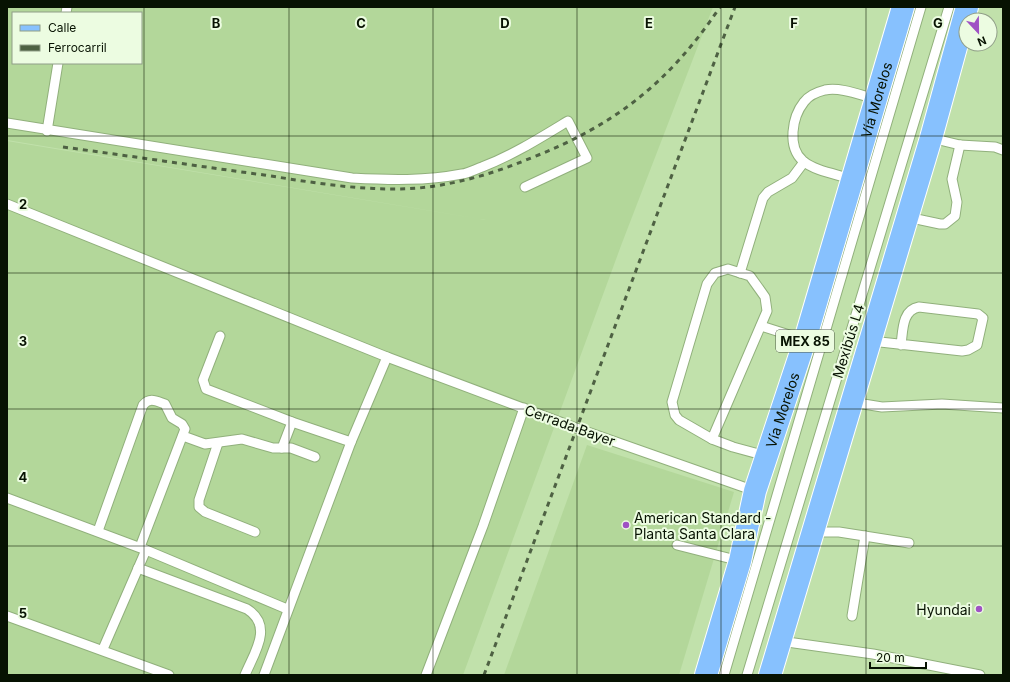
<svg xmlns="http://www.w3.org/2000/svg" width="1010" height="682" viewBox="0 0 1010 682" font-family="Inter,sans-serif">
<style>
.built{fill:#b3d79a;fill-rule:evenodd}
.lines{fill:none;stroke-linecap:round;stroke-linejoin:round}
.lane-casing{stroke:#91b07c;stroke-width:11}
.primary-casing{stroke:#fff;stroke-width:24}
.lane{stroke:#fff;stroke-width:9}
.primary{stroke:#87c1fe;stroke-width:22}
.rail{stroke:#4e6143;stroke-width:3;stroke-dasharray:5 5;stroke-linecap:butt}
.grid{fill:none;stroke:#071202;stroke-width:1;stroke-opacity:0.55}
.poi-dot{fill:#9f52c4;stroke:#ecfce1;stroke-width:1.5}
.labels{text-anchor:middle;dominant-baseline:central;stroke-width:4;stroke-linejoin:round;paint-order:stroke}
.shield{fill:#ecfce1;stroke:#4c5845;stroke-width:1}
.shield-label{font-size:13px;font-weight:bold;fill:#071202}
.street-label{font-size:14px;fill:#071202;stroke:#ecfce1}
.poi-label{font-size:14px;fill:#071202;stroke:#ecfce1;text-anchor:start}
.grid-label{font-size:13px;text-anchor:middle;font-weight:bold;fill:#071202;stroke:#ecfce1;stroke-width:4;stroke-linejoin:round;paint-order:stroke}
</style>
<rect width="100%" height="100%" fill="#c1e1ab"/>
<g class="built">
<path d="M7,7H713L622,243L463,675H7V141L486,220L7,140ZM13,13H141V63H13Z"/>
<polygon points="587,445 734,492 679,675 504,675"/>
</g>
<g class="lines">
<defs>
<g id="lane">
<polyline points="66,13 67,7"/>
<path d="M7,123L352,178C389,180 426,181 462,174C469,173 476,169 482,167C513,155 540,138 568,121L587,158L525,187"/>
<polyline points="47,131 58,63"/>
<polyline points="931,138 960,145 995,147 1003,150"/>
<path d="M851,179C836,174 815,171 803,161C787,147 792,117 804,102C809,95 817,92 825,90C841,87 860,95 876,99"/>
<polyline points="7,204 387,357 576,428 755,491"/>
<polyline points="907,217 940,224 945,224 955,216 957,202 952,179 960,145"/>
<polygon points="728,269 750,276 765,297 767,311 712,439 679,420 675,415 672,402 707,284 715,273"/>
<polyline points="740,273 763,198 768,192 792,178 804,162"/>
<polyline points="761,326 805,340"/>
<polyline points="220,336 203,380 206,389 292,422 351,442"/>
<path d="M871,341L962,351L968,350L977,345L983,318L978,314L919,307C902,310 903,330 901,345"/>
<polyline points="851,402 882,407 942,404 1003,408"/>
<polyline points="183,436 205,444 242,439 273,448 291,448 315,457"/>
<polyline points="712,439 733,447 766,456"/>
<polyline points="218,443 199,500 199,507 205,512 255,532"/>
<polyline points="282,448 292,422"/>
<polyline points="7,498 146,550 287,609"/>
<path d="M98,531L143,405C150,397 156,401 165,404L172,418L182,424L185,429L140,547"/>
<polyline points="813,532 839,532 909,543"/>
<polyline points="677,545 740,561"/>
<path d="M138,568L247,609C274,626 254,653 245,675"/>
<polyline points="7,616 169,675"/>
<polyline points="852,616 865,536"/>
<polyline points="780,641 873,654 980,675"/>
<polyline points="103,649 146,550"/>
<polyline points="264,675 351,442 387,357"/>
<polyline points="426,675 483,526 524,408"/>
<polyline points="724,675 921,7"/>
<polyline points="747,675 949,7"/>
</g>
<g id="primary">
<path id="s1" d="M706,675L740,561L755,491L805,340L903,7"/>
<polyline points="770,675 931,138 967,7"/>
</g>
</defs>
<use href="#lane" class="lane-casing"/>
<use href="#primary" class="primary-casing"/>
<use href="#lane" class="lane"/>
<use href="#primary" class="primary"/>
<g class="rail">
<path d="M63,147C130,156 197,166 264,175C316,183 367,192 419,188C458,184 495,173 531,158C615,125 669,83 720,7"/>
<polyline points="484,675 735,7"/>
</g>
</g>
<path class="grid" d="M144,7V675M289,7V675M433,7V675M577,7V675M721,7V675M866,7V675M7,136H1003M7,273H1003M7,409H1003M7,546H1003"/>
<g class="poi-dot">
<circle cx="626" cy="525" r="4"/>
<circle cx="979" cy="609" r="4"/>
</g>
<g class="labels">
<rect class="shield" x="776" y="330" width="58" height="22" rx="3"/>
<g class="shield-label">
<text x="805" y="341">MEX 85</text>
</g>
<g class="street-label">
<text stroke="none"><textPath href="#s1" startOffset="600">Vía Morelos</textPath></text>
<text transform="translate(848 341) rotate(-73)">Mexibús L4</text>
<text stroke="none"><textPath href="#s1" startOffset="276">Vía Morelos</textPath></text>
<text transform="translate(570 425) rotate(20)">Cerrada Bayer</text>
</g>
<g class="poi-label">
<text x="634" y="517">American Standard -<tspan x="634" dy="16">Planta Santa Clara</tspan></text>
<text x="971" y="609" text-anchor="end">Hyundai</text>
</g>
</g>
<g class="grid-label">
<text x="216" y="28">B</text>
<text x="361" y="28">C</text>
<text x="505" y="28">D</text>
<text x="649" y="28">E</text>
<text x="794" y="28">F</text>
<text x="938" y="28">G</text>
<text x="23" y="209">2</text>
<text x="23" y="346">3</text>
<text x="23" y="482">4</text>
<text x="23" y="618">5</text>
</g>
<rect width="1010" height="682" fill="none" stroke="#071202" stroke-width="16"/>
<rect x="12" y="12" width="130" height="52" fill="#ecfce1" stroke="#909e88"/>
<rect x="20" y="25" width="20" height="6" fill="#87c1fe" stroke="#909e88"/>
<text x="48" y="32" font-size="12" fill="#071202">Calle</text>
<rect x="20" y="45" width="20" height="6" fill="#4e6143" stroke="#909e88"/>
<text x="48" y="52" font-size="12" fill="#071202">Ferrocarril</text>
<g transform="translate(978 32) rotate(158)"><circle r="19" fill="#ecfce1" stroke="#909e88"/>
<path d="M0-3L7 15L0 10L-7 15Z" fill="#9f52c4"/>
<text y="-6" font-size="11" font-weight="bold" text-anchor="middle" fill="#071202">N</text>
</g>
<path d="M870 662v6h56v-6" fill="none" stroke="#071202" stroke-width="2"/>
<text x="876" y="662" font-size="12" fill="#071202" stroke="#ecfce1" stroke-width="3" paint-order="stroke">20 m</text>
</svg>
